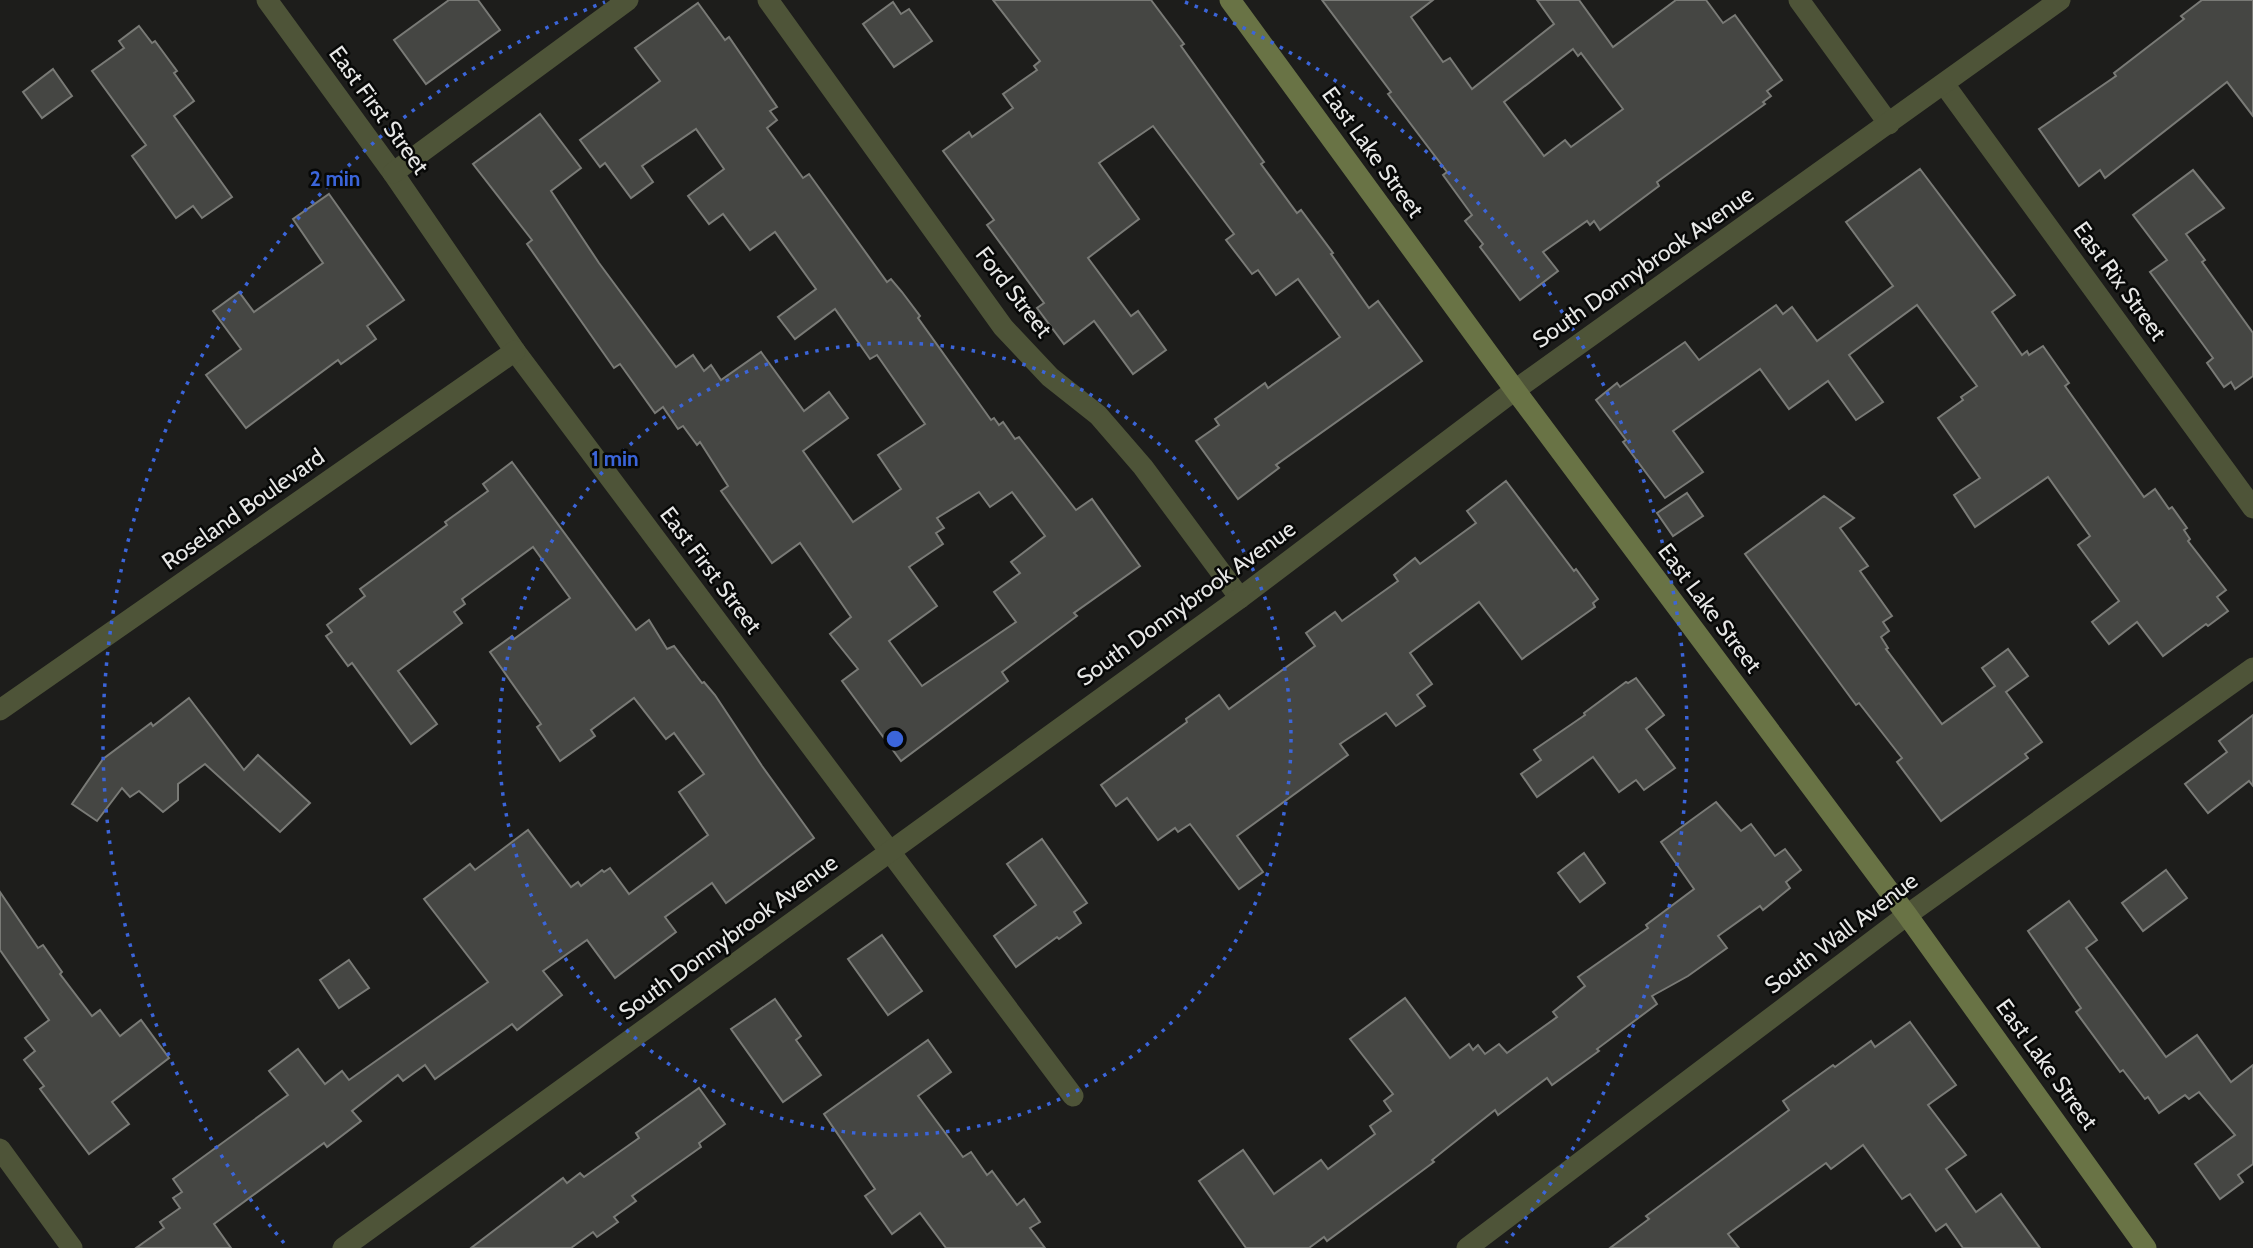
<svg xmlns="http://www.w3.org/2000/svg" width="2253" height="1248" viewBox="0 0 2253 1248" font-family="Cabin,sans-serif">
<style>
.building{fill:#454643;stroke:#797a76;stroke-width:2;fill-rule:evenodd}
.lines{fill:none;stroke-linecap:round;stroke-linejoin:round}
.street{stroke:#4e5438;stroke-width:21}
.secondary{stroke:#697345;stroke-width:21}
.ring{fill:none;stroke:#3b65da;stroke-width:3.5;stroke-dasharray:3.5 7}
.labels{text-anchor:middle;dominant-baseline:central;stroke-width:5;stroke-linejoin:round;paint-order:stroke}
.street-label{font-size:23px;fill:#e7e7e6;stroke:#070807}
.centre{fill:#3b65da;stroke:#070807;stroke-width:3.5}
.ring-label{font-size:21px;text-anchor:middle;font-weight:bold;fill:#3b65da;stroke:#070807;stroke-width:5;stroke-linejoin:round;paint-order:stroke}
</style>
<rect width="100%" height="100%" fill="#1d1d1b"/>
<g class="building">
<polygon points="449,0 478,0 500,30 426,84 394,40"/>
<polygon points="993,0 1151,0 1184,44 1181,46 1264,162 1261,164 1297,213 1301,210 1333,253 1331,254 1369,308 1378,301 1422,361 1276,465 1279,468 1238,499 1196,441 1219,425 1215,419 1265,383 1268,388 1340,337 1298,279 1276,295 1258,270 1252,274 1226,240 1234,234 1153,126 1099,163 1139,219 1088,258 1131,316 1138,311 1166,350 1133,374 1094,321 1064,344 1037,308 1044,303 987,225 994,220 943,151 969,132 972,137 1013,108 1003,94 1037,70 1034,66 1040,61"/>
<path d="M1322,0H1433L1411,17L1443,62L1450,58L1472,89L1554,24L1537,0H1579L1613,47L1676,0H1706L1723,23L1735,15L1782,80L1767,91L1771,96L1763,102L1765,104L1657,182L1659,186L1600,230L1594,221L1590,225L1587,221L1543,252L1558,271L1520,300L1480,247L1483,244L1465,221L1472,215L1443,175L1447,172L1388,94L1391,92ZM1573,49L1578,56L1581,53L1623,109L1571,147L1565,140L1544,156L1504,102Z"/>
<polygon points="2202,0 2253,0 2253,116 2227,82 2105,178 2100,170 2079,186 2039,129 2116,76 2114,73 2184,19 2181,16"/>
<polygon points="893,2 901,14 909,9 932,41 894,67 863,24"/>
<path d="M698,3L725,40L729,37L777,107L770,111L777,120L767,128L803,178L809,174L887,282L891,279L902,292L920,316L918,318L991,420L994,418L999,425L1003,422L1015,439L1019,437L1076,510L1092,499L1140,566L1074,613L1077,616L1002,672L1008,681L901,761L842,681L858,669L830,634L851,617L800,543L772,563L721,491L728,486L700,442L697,445L683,426L678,429L663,407L655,413L620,364L614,368L527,244L532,240L473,164L540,114L581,168L551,191L599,263L676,367L693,355L704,371L711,365L721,380L761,352L804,411L829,392L848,418L803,451L853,522L901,489L878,455L925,424L877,355L870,359L835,309L795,339L778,317L816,289L775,232L750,250L723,214L709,224L688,196L724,169L696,129L642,166L653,182L631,198L605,163L600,167L580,140L660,81L635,48ZM979,492L990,507L1012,492L1045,536L1011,562L1020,573L994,592L1016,622L922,686L889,641L937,606L909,567L943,544L936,533L944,528L937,518Z"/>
<polygon points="139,26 152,43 155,41 177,71 174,73 194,101 174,116 232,197 202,218 193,206 176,218 132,156 146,145 92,71 124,48 119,41"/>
<polygon points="53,69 72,96 42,118 23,92"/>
<polygon points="1920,169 2015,295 1992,312 2022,355 2027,351 2029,355 2043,346 2069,383 2065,386 2144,497 2155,489 2169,509 2172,507 2187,528 2184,530 2190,539 2188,541 2226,590 2217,597 2228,611 2208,626 2206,624 2163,656 2137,622 2109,644 2092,622 2119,601 2078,545 2090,536 2048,477 1975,527 1954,495 1980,478 1938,418 1963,400 1961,397 1977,386 1917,305 1849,355 1883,402 1856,420 1828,381 1789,409 1760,369 1673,431 1703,472 1665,498 1623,442 1626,440 1596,400 1617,383 1620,387 1685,342 1699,360 1776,305 1783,314 1792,307 1817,341 1893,286 1846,222"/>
<polygon points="2193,170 2224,208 2186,234 2205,260 2202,262 2253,333 2253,376 2235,389 2231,382 2224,387 2207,363 2213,358 2150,272 2167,260 2133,215"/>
<polygon points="329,194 404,300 367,326 376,339 341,364 338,360 246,428 206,375 241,349 213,311 239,292 254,312 323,263 293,219"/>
<polygon points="512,462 636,630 649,620 667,649 674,646 702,683 704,682 715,695 762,766 814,838 726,903 712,883 665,917 676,932 615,978 587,940 543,971 562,995 517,1030 512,1024 435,1079 425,1065 403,1081 398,1075 352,1111 361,1121 327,1147 324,1143 214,1224 231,1248 136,1248 164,1228 160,1222 180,1208 173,1198 182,1192 173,1179 288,1095 269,1071 298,1049 325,1084 342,1071 349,1080 488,982 424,899 470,864 475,870 528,830 571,887 578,882 581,886 602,870 604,872 610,868 629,894 708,835 679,792 704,774 674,733 666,739 634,698 591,730 595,736 560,761 537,727 541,724 490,652 512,636 514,639 570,598 533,547 462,599 465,604 454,612 462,623 398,671 437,724 411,744 352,663 348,666 326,636 332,632 327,625 365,596 360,589 447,525 445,522 488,491 483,484"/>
<polygon points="1506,481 1574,571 1576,569 1598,599 1593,603 1595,607 1522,659 1479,602 1410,653 1432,684 1417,695 1425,706 1396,726 1386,713 1340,744 1348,755 1237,836 1263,872 1239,889 1190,824 1178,832 1175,828 1158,840 1127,798 1116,806 1101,785 1187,722 1186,719 1219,695 1229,709 1315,646 1306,633 1335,612 1342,621 1398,581 1394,575 1415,558 1420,564 1476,523 1467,511"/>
<polygon points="1687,493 1703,516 1673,536 1657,513"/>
<polygon points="1824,496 1854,518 1840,528 1868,566 1860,571 1892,616 1883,622 1889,631 1881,637 1888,648 1886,649 1942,724 1995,686 1982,668 2008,649 2028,676 2006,692 2042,742 2025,754 2028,758 1941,821 1897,762 1902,758 1859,703 1856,705 1745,554"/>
<polygon points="1636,678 1664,715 1646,729 1675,768 1644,790 1636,780 1619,792 1593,757 1537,797 1521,774 1541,760 1534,750 1585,715 1584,713 1626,682 1628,683"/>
<polygon points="189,698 244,770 258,755 310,803 280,832 205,764 178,784 178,800 163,812 139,791 130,797 122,788 97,821 72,804 103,759 151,723 153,726"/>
<polygon points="2253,715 2253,786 2249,781 2208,813 2185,784 2227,752 2219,741"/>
<polygon points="1716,802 1741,831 1751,824 1775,856 1785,849 1801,870 1786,882 1790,888 1763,910 1760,906 1718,936 1727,948 1688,976 1652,996 1657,1004 1597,1049 1599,1051 1552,1085 1547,1078 1498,1115 1495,1110 1432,1160 1434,1162 1327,1241 1324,1237 1309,1248 1246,1248 1199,1181 1243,1150 1274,1194 1321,1160 1328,1169 1375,1134 1370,1126 1391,1111 1384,1101 1393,1094 1350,1039 1405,998 1450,1058 1469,1044 1473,1050 1478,1045 1485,1054 1499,1044 1507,1053 1557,1017 1553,1012 1585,986 1578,977 1648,928 1646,925 1694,889 1661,842"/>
<polygon points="1042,839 1087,903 1074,912 1081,923 1059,939 1057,937 1016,967 994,936 1036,905 1007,864"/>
<polygon points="1584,853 1605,883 1580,902 1558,873"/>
<polygon points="2166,870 2187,898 2143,931 2122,903"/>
<polygon points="0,892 38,948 43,945 62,972 60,974 92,1016 100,1010 120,1036 141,1020 169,1058 112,1102 129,1124 89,1154 40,1089 44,1086 24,1060 35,1051 25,1038 49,1020 0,950"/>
<polygon points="2069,901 2097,940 2086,948 2166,1057 2197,1035 2231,1082 2253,1065 2253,1164 2238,1175 2243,1182 2220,1199 2195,1164 2235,1135 2199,1092 2189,1099 2185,1095 2159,1113 2148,1097 2145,1099 2123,1070 2120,1072 2076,1012 2081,1008 2028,931"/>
<polygon points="882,935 922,991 888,1015 848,959"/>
<polygon points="349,960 369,988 339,1008 320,980"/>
<polygon points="775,999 801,1036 796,1040 821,1075 783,1102 731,1029"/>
<polygon points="1910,1022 1956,1085 1928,1105 1966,1155 1946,1169 1976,1212 2001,1194 2040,1248 1963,1248 1946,1224 1936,1231 1910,1194 1902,1199 1863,1145 1831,1169 1826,1163 1728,1234 1739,1248 1610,1248 1649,1219 1646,1216 1789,1110 1783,1101 1833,1065 1835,1067 1871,1041 1875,1047"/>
<polygon points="928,1040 951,1072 918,1096 963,1157 971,1152 987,1175 992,1171 1017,1205 1024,1199 1040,1222 1030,1228 1045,1248 946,1248 920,1213 892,1234 865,1196 875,1189 824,1114"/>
<polygon points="699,1088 725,1124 699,1143 701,1147 632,1196 636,1201 614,1217 618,1222 597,1237 593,1232 571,1248 471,1248 563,1178 567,1183 580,1173 584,1177 639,1138 636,1133"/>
</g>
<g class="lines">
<g class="street">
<polyline points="267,0 393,173 515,351 1073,1096"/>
<polyline points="768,0 1003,327 1050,377 1098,415 1143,467 1240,598"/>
<polyline points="1799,0 1889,124"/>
<polyline points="1944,84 2253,508"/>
<polyline points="393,173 628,0"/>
<polyline points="0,710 515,351"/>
<polyline points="0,1149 72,1248"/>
<polyline points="343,1248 1240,598 1515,390 2060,0"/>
<polyline points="1467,1248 1907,915 2253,668"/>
</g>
<polyline class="secondary" points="1230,0 1515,390 1907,915 2146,1248"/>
</g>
<g class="ring">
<circle cx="895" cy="739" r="396"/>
<path d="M284 1243A792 792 0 0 1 605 2M1185 2A792 792 0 0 1 1506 1243"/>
</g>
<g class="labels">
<g class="street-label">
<text transform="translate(379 110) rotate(54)">East First Street</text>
<text transform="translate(1373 152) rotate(54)">East Lake Street</text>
<text transform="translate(1643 267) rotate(-35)">South Donnybrook Avenue</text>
<text transform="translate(2120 281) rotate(54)">East Rix Street</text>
<text transform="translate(1014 292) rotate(52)">Ford Street</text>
<text transform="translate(243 509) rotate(-35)">Roseland Boulevard</text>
<text transform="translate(711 570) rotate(53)">East First Street</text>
<text transform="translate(1186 603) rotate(-36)">South Donnybrook Avenue</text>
<text transform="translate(1710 608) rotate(53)">East Lake Street</text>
<text transform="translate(1841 933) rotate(-37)">South Wall Avenue</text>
<text transform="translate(728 937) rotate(-36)">South Donnybrook Avenue</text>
<text transform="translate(2047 1064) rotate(54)">East Lake Street</text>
</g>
</g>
<circle cx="895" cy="739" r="10" class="centre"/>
<g class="ring-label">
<text x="335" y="186">2 min</text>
<text x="615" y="466">1 min</text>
</g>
</svg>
